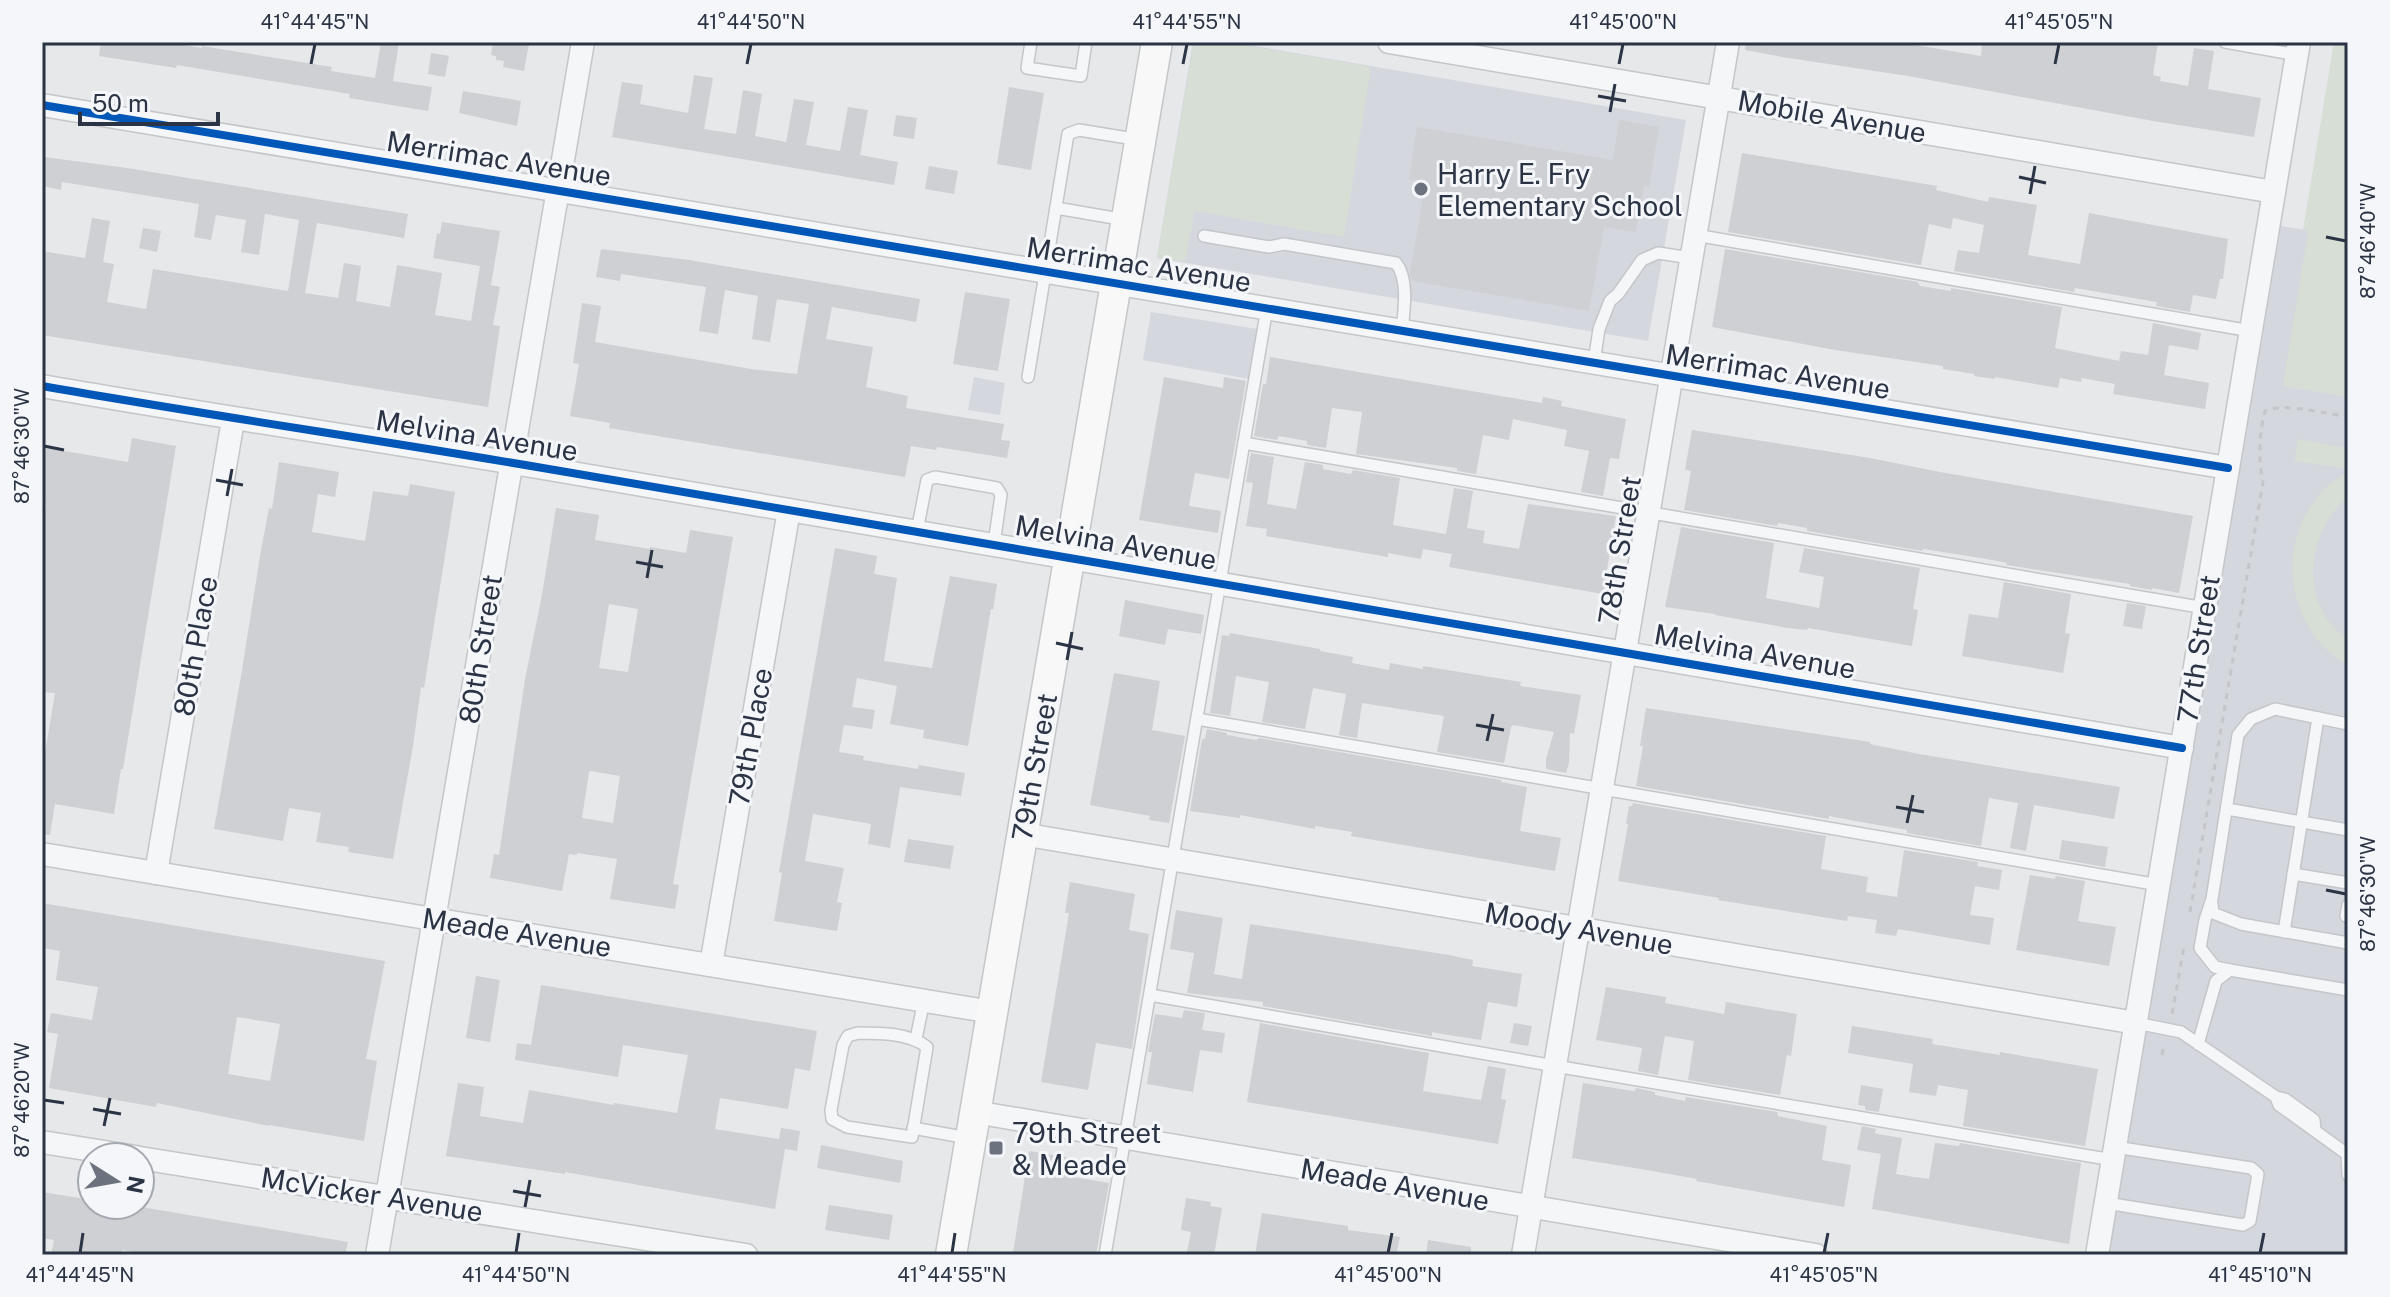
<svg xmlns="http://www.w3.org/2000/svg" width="2390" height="1297" viewBox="0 0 2390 1297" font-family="'Public Sans',sans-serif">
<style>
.built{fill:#d4d7dd}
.green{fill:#d6ded6}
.building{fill:#ced0d3;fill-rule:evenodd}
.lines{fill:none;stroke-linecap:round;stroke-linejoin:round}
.service-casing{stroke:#c4c6c8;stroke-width:14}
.minor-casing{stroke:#c4c6c8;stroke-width:25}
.secondary-casing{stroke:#c4c6c8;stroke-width:33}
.path{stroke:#c5c6ca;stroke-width:3;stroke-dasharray:6 6;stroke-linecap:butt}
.service{stroke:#f5f6f7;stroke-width:11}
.minor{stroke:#f5f6f7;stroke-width:22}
.secondary{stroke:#f8f8f8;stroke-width:30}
.cycleway-casing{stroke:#f4f6f9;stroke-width:13}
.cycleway{stroke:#0057b8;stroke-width:8}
.ticks{fill:none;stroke:#2b3445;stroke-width:3}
.poi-dot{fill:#6c737f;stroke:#f4f6f9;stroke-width:3}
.labels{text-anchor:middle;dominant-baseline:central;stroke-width:6;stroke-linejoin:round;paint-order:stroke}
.street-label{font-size:28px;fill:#2b3445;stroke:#f4f6f9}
.poi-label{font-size:28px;fill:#2b3445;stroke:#f4f6f9;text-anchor:start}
.neatline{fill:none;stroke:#2b3445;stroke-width:3}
.ticks-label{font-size:20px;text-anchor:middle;fill:#2b3445}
</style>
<rect width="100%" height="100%" fill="#e6e8ea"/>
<g class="built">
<polygon points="1193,42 1231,42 1686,120 1648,341 1157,258"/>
<polygon points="2281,226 2348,237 2348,1255 2109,1255"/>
<polygon points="1151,312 1264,330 1255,380 1143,360"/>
<polygon points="974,377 1005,383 1000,415 968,410"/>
</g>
<g class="green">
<polygon points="1194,42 1226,42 1371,67 1344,237 1195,211 1185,262 1157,257"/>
<polygon points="2334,42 2348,42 2348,397 2283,386 2308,231 2303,230"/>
<polygon points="2298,439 2348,448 2348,469 2294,461"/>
<path d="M2348,472V497C2304,534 2299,605 2348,640V665C2275,625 2273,512 2348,472Z"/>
</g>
<g class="building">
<polygon points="101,42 164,42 202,48 202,46 332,67 331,71 375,78 381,42 399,42 393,81 432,87 428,111 349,98 350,94 177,65 176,68 99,56"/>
<polygon points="493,42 529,44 524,71 503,67 504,61 496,60 496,56 491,55"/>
<polygon points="1746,42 1910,42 1909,44 1981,56 1982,42 2158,42 2153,75 2161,77 2160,81 2188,86 2194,48 2214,51 2208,89 2261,98 2254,137 2153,121 1908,76 1782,57 1745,50"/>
<polygon points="431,53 449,56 445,77 428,74"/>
<polygon points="694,75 713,78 704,129 736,134 743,90 762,94 755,136 786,142 794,99 814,102 806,145 840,151 848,107 868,110 860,155 898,162 894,185 612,137 622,82 643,85 640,104 688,113"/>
<polygon points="1009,87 1044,93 1031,170 997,164"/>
<polygon points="463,91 521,101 517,126 459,113"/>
<polygon points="896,115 917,118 914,139 893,136"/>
<polygon points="1619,120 1659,127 1649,187 1644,186 1636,232 1604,227 1589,311 1412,281 1410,273 1426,182 1409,179 1417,127 1613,160"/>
<polygon points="1742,153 1937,186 1936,190 1988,202 1989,197 2037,205 2028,255 2080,264 2089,213 2228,239 2223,279 2220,279 2216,299 2193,295 2190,312 2156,306 2157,302 2139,299 2075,288 2074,292 1954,271 1958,250 1979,253 1984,225 1953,218 1951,229 1929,224 1921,265 1728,232"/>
<polygon points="44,157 127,168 408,214 404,238 317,223 305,293 338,298 344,263 361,266 356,301 390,307 397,265 442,273 435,315 471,321 480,266 433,258 437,233 440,234 442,222 500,231 491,285 500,287 493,325 500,326 488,407 42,335 42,251 85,258 92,218 110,221 103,262 114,264 107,302 146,309 153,269 288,291 299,220 265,214 259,255 241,252 246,220 216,215 211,240 194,237 199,204 62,182 61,190 42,186"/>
<polygon points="929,166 958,171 954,194 925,189"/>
<polygon points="143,228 161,231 157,252 139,248"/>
<polygon points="601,249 689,260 920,299 916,322 832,307 826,339 873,347 866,387 908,396 906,408 1004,424 1001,440 1010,441 1007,458 937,447 936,450 911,446 905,477 609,428 610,423 570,416 579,364 573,363 582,303 601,306 595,342 751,369 797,374 809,304 777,299 770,342 752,339 758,296 725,290 718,334 699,331 706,287 621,274 620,281 596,277"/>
<polygon points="1725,249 1918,282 1920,286 1951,291 1951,288 2062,307 2055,348 2119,361 2121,351 2148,355 2153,323 2201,333 2198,350 2169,345 2164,375 2209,383 2205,409 2113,394 2115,384 2082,378 2081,382 2060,378 2058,388 1995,377 1995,379 1974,376 1974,374 1943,369 1943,366 1835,350 1712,327"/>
<polygon points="965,292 1010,299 998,371 953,364"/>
<polygon points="1270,357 1542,403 1543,397 1562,401 1561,406 1626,419 1619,459 1610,458 1603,496 1581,492 1589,451 1564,446 1567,430 1513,419 1509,440 1483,435 1476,474 1457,471 1457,468 1356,454 1362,412 1332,408 1326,448 1307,445 1307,441 1279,436 1277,440 1254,436 1263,384 1266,384"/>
<polygon points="1164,377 1223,388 1224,377 1246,381 1229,479 1195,473 1189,506 1221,511 1218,533 1139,520"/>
<polygon points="1692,430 1870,458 1940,472 2193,516 2179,593 2152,588 2152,590 2130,586 2130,584 2006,565 2007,563 1981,558 1923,549 1922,551 1807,531 1807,528 1778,523 1777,526 1684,510 1691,471 1685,470"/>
<polygon points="132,438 176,446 123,769 121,769 114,814 55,804 50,835 42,834 42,771 55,693 42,692 42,528 46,503 42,503 42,447 128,462"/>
<polygon points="1251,453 1274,457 1267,504 1296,509 1305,462 1323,465 1323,469 1351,474 1353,470 1400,478 1393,525 1446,534 1454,488 1473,491 1467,528 1485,531 1483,543 1519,549 1528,504 1616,516 1603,594 1449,567 1452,554 1423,549 1421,559 1388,553 1388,557 1266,536 1267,529 1246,526 1253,483 1246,482"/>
<polygon points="279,462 339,472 335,497 318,494 312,532 365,541 373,491 408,496 410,484 455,492 424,688 421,687 413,746 393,859 348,852 349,847 316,842 321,813 289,808 283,841 214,829 241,676 261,550 269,508 272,509"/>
<path d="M556,508L599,515L595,540L650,549V547L686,553L690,530L733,537L673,884L679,885L675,909L610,899L617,859L577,853V855L569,854L562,891L490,878L494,854L499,855L525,679L542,595ZM609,604L638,609L628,672L599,668ZM591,771L620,776L613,823L582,818L589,772Z"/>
<polygon points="1681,527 1774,543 1766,598 1819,608 1824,577 1799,572 1804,548 1920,568 1913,609 1918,610 1912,646 1808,628 1807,630 1788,628 1715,615 1715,614 1665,607"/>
<polygon points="835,548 877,556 874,574 897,578 884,661 932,668 950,576 997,584 993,610 991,609 968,746 923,738 924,730 890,724 897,686 857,678 852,707 875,710 872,729 844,725 839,752 864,756 863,760 918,769 919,765 965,773 961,796 900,787 890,848 868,844 871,824 813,814 805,861 844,868 837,902 842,903 837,931 774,921 782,873 779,872"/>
<polygon points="2004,582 2071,594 2065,633 2070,634 2063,673 1962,656 1969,614 1998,618"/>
<polygon points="1125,600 1204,615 1201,634 1168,629 1165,645 1119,636"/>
<polygon points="2127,603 2146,606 2142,629 2123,626"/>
<polygon points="1230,633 1320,649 1320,651 1353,657 1352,663 1389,670 1390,663 1423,669 1423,666 1521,682 1520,686 1581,695 1574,734 1570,733 1569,763 1566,773 1546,769 1546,759 1554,732 1513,725 1511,727 1504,763 1437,752 1444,716 1362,703 1357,738 1339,735 1346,694 1313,688 1305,729 1262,722 1269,682 1236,676 1230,716 1210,713 1222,635 1229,636"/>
<polygon points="1114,673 1160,681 1152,730 1185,736 1169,823 1149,820 1150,816 1090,805"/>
<polygon points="1646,708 1870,742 1870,744 1919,754 2120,787 2114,819 2034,805 2026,851 2010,848 2018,803 1989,798 1981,846 1907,833 1907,830 1861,822 1829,816 1829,819 1636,786 1643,746 1640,746"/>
<polygon points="1207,729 1227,733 1227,735 1256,740 1259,738 1501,780 1501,782 1527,787 1520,831 1561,838 1555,871 1351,836 1352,832 1315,826 1315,829 1240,815 1240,818 1190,811 1202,739 1205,739"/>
<polygon points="1633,803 1826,836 1821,869 1868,877 1866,892 1897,897 1904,850 1978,862 1977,866 2002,870 1999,890 1975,886 1970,915 1994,918 1990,945 1898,929 1896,936 1875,933 1877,920 1848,916 1847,921 1718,900 1719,898 1618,881 1628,824 1626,824 1629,806 1632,806"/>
<polygon points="908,839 954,846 950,869 904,862"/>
<polygon points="2062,840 2108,847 2105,867 2059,859"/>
<polygon points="2030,875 2055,879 2056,876 2085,881 2078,921 2116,927 2109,966 2016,950"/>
<polygon points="1070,882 1135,894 1129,930 1149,934 1132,1049 1096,1043 1088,1090 1041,1082 1069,913 1065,913"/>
<path d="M42,903L385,961L366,1059L377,1061L364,1141L269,1125V1126L157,1103L156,1107L49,1088L58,1034L47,1032L51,1013L92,1020L98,987L56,980L60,951L42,948ZM237,1017L280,1024L270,1081L228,1074Z"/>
<polygon points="1176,910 1223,918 1214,974 1242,979 1250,924 1449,955 1473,960 1472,966 1522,974 1517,1007 1488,1002 1481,1040 1436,1033 1432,1032 1432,1036 1263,1006 1263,1002 1187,993 1194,953 1170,949"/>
<polygon points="476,976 500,980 490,1042 466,1038"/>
<polygon points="541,985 817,1031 810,1071 795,1068 788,1109 720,1098 715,1129 779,1139 781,1128 800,1131 797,1151 785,1149 775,1209 565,1172 565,1174 446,1156 458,1083 484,1087 480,1116 523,1123 529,1090 614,1105 614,1103 677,1113 688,1055 623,1045 618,1077 515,1060 517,1043 531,1045"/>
<polygon points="1606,987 1666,997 1665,1003 1724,1014 1726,1002 1797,1014 1791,1056 1787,1055 1780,1095 1688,1080 1694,1041 1665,1036 1658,1075 1638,1071 1642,1048 1596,1040"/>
<polygon points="1184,1010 1205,1013 1202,1030 1225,1033 1222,1053 1200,1050 1193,1092 1147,1084 1152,1052 1148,1052 1155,1014 1182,1018"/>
<polygon points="1260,1023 1429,1053 1423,1091 1481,1100 1488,1066 1506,1069 1501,1099 1506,1100 1498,1144 1247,1102"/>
<polygon points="1514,1023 1532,1026 1528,1046 1510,1043"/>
<polygon points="1852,1026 1933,1039 1932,1044 2000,1055 2000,1052 2098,1069 2085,1146 1963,1126 1968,1090 1938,1085 1936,1096 1909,1092 1913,1064 1848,1053"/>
<polygon points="1583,1083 1633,1091 1635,1091 1636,1088 1655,1092 1655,1095 1685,1101 1686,1097 1777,1112 1778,1116 1827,1126 1822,1160 1851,1165 1844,1207 1696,1181 1697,1179 1647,1170 1572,1158"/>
<polygon points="1861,1085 1883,1089 1879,1112 1865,1110 1865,1106 1858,1105"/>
<polygon points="1862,1126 1876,1129 1875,1133 1878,1134 1902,1138 1896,1174 1914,1177 1929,1179 1935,1143 1959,1146 1960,1143 2081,1163 2069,1244 1872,1209 1881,1154 1857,1150"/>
<polygon points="821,1145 903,1161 900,1183 817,1168"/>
<polygon points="1029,1151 1076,1159 1073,1177 1109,1183 1096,1255 1013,1253"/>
<polygon points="42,1192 92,1200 92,1205 130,1205 348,1242 345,1255 150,1255 122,1250 122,1255 51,1255 54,1240 42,1238"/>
<polygon points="1186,1198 1211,1202 1210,1206 1222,1208 1214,1255 1187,1252 1191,1232 1181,1230"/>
<polygon points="829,1205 893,1215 889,1240 825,1230"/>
<polygon points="1262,1213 1348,1226 1348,1230 1400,1237 1396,1255 1255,1255"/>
<polygon points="1428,1240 1471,1247 1471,1255 1426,1255"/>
</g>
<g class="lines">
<defs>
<g id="service">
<polyline points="1031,42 1027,68 1081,76 1086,42"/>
<polyline points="2225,42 2297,55"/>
<polyline points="1056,208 1126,220"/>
<polyline points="1695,235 2251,331"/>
<path d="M1204,236L1269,247L1284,244L1396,263C1409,279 1404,311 1402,330"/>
<polyline points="1594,362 1599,329 1610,301 1618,294 1642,260 1658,253 1691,258"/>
<polyline points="1028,377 1068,134 1079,130 1140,140"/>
<polyline points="1244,443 2205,608"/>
<polyline points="917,531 927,480 935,477 997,488 1001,495 994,544"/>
<polyline points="1197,719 2159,885"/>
<polyline points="2227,809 2348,830"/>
<polyline points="2293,874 2348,883"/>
<polyline points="2212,904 2213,913 2241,924 2348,943"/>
<polyline points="2346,916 2348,905"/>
<polyline points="2284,932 2318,718"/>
<polyline points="2230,970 2215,967 2200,948 2205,920 2212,899 2238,735 2251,719 2275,709 2348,724"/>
<polyline points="1150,995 1555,1066 2113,1160"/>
<polyline points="2136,1023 2181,1032 2276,1097 2285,1099 2314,1120 2315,1130"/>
<path d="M858,1033C881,1033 909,1033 927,1047L912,1137L847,1127L832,1119L831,1110L843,1045L848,1036Z"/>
<polyline points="916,1039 924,1000"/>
<polyline points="2198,1044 2216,981 2230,970 2348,990"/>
<polyline points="2276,1097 2279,1105 2347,1154 2348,1153"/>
<polyline points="913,1128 968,1138"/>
<polyline points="2347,1154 2348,1175"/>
<polyline points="2106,1203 2243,1225 2250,1221 2258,1174 2251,1168 2115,1147"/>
<polyline points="1105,1255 1267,308"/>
</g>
<g id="minor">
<polyline points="1389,42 2274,192"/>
<polyline points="42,105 2228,468"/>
<path d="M42,386C207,415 372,439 537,467C1085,559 1633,654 2182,748"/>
<polyline points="1022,834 2136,1023"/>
<polyline points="42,854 992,1012"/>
<polyline points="156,873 233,420"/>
<polyline points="711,965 789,510"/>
<polyline points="975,1112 1816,1255"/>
<polyline points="42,1142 136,1157"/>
<polyline points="140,1158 746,1255"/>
<polyline points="377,1255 583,42"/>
<polyline points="1523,1255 1728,42"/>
<polyline points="2097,1255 2299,42"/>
</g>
<polyline id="secondary" points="951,1255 1157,42"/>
</defs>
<use href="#service" class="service-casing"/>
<use href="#minor" class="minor-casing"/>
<use href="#secondary" class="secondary-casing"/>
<g class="path">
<path d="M2190,912L2263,482C2258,458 2259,435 2265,411C2283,402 2328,414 2348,417"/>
<polyline points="2172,1014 2184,947"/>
<polyline points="2162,1055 2164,1045"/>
</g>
<use href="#service" class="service"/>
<use href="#minor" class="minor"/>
<use href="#secondary" class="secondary"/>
<defs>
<g id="cycleway">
<polyline points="42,105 2228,468"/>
<path d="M42,386C207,415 372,439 537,467C1085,559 1633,654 2182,748"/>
</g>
</defs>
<use href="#cycleway" class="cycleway-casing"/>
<use href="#cycleway" class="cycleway"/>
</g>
<path class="ticks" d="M311,64L315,44M747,64L751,44M1183,64L1187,44M1619,64L1623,44M2055,64L2059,44M1598,96L1626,101M1610,112L1615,84M2019,177L2046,183M2030,194L2035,166M2326,237L2346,241M44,446L64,450M216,480L243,485M227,496L232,469M636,562L663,567M647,578L652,550M1056,643L1083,649M1067,660L1072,632M1476,725L1504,730M1487,741L1493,714M1896,807L1924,812M1907,823L1913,795M2326,890L2346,894M44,1100L64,1103M93,1109L121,1114M104,1126L110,1098M513,1191L541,1196M525,1207L530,1180M80,1253L83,1233M516,1253L519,1233M952,1253L955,1233M1388,1253L1392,1233M1824,1253L1828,1233M2260,1253L2264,1233"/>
<g class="poi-dot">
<circle cx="1421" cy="189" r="8"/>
<rect x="988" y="1140" width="16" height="16" rx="4"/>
</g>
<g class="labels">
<g class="street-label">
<text transform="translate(1832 116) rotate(10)">Mobile Avenue</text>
<text transform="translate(499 158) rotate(9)">Merrimac Avenue</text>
<text transform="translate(1139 264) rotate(9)">Merrimac Avenue</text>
<text transform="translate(1778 371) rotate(9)">Merrimac Avenue</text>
<text transform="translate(477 435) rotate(9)">Melvina Avenue</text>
<text transform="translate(1116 542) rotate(10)">Melvina Avenue</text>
<text transform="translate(1619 550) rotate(-81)">78th Street</text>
<text transform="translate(195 646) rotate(-80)">80th Place</text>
<text transform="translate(480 649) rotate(-81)">80th Street</text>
<text transform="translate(2198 649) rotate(-81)">77th Street</text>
<text transform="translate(1755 651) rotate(10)">Melvina Avenue</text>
<text transform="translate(750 737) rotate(-80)">79th Place</text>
<text transform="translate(1034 767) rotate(-80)">79th Street</text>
<text transform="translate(1579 928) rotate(10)">Moody Avenue</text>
<text transform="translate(517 932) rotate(9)">Meade Avenue</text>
<text transform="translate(1395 1184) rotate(10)">Meade Avenue</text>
<text transform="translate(372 1194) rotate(9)">McVicker Avenue</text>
</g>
<g class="poi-label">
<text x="1437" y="173">Harry E. Fry<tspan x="1437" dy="32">Elementary School</tspan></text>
<text x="1012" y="1132">79th Street<tspan x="1012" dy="32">&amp; Meade</tspan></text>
</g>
</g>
<rect width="2390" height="1297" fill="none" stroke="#f4f6f9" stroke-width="88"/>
<g transform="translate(116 1181) rotate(101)"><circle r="38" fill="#f4f6f9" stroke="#a4a8b1" stroke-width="2"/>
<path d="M0-6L14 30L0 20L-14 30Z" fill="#6c737f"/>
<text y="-12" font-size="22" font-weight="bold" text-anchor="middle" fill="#2b3445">N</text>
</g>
<path d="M80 112v12h138v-12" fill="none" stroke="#2b3445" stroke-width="4"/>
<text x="92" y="112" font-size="24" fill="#2b3445" stroke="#f4f6f9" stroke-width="6" paint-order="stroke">50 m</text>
<rect x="44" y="44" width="2302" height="1209" class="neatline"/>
<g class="ticks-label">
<text x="315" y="29">41°44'45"N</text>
<text x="751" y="29">41°44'50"N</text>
<text x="1187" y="29">41°44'55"N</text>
<text x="1623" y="29">41°45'00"N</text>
<text x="2059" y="29">41°45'05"N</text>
<text transform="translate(2368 241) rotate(-90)" y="7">87°46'40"W</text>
<text transform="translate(22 446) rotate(-90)" y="7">87°46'30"W</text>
<text transform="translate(2368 894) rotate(-90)" y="7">87°46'30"W</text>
<text transform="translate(22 1100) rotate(-90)" y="7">87°46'20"W</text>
<text x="80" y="1282">41°44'45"N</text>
<text x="516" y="1282">41°44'50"N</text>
<text x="952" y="1282">41°44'55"N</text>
<text x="1388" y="1282">41°45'00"N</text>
<text x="1824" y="1282">41°45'05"N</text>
<text x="2260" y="1282">41°45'10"N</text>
</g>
</svg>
